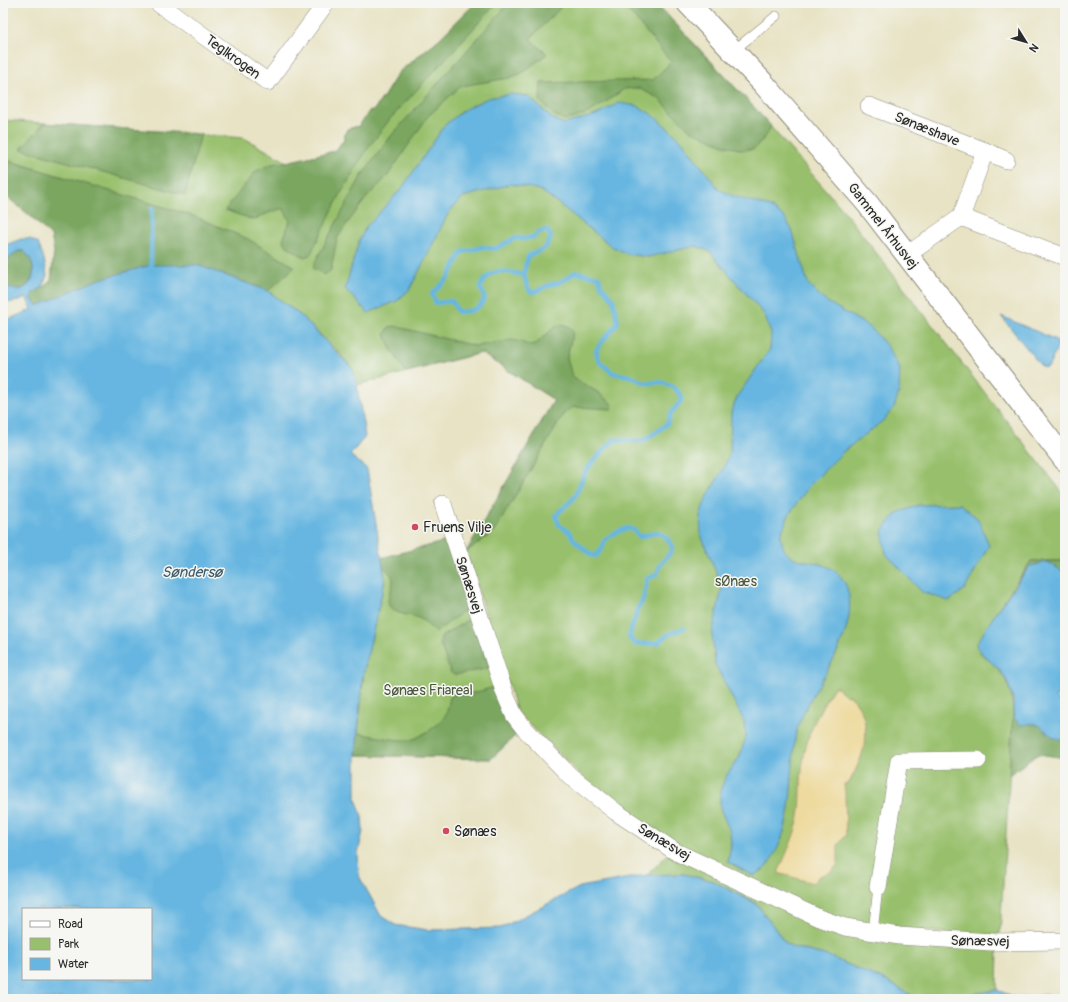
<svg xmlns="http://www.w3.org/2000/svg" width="1068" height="1002" viewBox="0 0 1068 1002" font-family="Pangolin,sans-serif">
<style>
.green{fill:#98c06c;stroke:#62764c}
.forest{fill:#7aa660;stroke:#526846}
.sand{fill:#eeda9e;stroke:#8c8264}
.water{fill:#66b6e1;stroke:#487086;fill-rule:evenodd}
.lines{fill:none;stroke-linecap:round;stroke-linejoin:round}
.stream{stroke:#66b6e1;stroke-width:4.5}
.lane-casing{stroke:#8a8778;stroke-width:10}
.street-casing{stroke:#8a8778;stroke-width:18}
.secondary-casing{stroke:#8a8778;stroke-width:24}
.lane{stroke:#fff;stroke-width:9}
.street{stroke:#fff;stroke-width:17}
.secondary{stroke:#fff;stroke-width:22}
.poi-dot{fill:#d1495b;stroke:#f6f6f2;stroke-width:1.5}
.labels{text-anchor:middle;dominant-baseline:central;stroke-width:3;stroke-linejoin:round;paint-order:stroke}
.street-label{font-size:14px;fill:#2b2b2b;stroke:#f6f6f2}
.poi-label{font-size:14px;fill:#2b2b2b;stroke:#f6f6f2;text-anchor:start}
.park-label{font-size:14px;fill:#4c583e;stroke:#f6f6f2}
.water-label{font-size:15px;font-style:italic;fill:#405c6b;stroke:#f6f6f2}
</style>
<rect width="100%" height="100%" fill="#f6f6f2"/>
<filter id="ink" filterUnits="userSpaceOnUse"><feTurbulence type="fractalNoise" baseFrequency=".025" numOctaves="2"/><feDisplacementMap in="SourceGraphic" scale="8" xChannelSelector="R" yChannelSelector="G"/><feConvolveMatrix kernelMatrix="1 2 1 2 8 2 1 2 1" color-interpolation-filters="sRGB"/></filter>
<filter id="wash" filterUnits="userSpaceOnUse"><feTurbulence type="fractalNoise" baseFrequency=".012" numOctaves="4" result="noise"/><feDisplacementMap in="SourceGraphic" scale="16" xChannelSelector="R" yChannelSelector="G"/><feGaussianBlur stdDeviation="0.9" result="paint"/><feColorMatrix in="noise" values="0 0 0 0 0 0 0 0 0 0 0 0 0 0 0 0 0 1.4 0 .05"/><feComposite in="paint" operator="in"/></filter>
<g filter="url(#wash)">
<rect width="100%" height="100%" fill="#e8e3c4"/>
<g class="green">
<path d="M475,3H656L750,103L843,210L1065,496V561H1031L996,612L980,653C1004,671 1012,685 1013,715L1000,934L978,937L842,921L686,850L597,792L517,712L466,552L554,400L481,353L357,385L352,368L341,355L300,315L268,291L151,265L65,294L66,178L3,159V120L244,138L287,162L335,151L343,141L347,129L359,126L370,110L373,111L384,96L399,72L438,40Z"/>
<polygon points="447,541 520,731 491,759 356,755 364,671 385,579 381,558"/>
<polygon points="669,853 835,928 998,947 997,990 942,999 918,999 886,981 828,956 792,947 784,941 757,904 713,881 683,874 647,875"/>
</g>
<g class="forest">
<polygon points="475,3 497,3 390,119 366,151 340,195 310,255 304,257 287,246 283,240 290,221 283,208 266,214 254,220 225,210 256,171 271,164 286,162 335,151 343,141 347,129 359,126 370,110 373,111 384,96 399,72 438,40"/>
<polygon points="509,3 565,3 530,39 547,54 522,73 509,78 461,86 428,116 387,177 368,196 343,229 337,239 331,270 324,275 313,268 315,262 362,175 391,136"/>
<polygon points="622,3 656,3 750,103 771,126 766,136 754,149 742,150 724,145 690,130 658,98 638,88 624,89 603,104 590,112 574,118 565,120 554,115 540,101 541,83 653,80 671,62"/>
<polygon points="44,123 201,134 185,195 21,149"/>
<polygon points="3,159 194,216 248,239 295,267 268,291 197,265 97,280 37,306 31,297 33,293 42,288 51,280 54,251 51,236 28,214 3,194"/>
<path d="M18,251H24C44,269 28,302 3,284V263Z"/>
<polygon points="562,324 568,326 573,332 567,357 572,377 599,393 612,404 612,409 574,407 565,412 494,532 466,552 554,400 481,353 406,372 390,348 385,334 389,327 394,326 475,346 512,340 521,342 528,345 536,344 548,333 555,326"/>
<path d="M447,541L469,607L436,632C430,629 427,623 422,620C413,613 391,617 388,602C388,599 389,596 390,593C395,579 394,576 383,567L381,558Z"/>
<polygon points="1031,561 1065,561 1065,573 1062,570 1016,585"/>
<polygon points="472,617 489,668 455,675 451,673 440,644 441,637"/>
<path d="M495,687L506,720L517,734L491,759L356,755L358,733C371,735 402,743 414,739C420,736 427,732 433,728C447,717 447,713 450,697L457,693H473Z"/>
<polygon points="1013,715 1016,720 1042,726 1053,737 1065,742 1065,758 1038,754 1009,775"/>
</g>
<path class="sand" d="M835,686L847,696L849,695C865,708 869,731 863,751C860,762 854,773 849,783L844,784L845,793L846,835L838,845V864L831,872L819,876L813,883L778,873C786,854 795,836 799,816C802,800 800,785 802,770C805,737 817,713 835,686Z"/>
<g class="water">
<path d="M511,94L528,96L553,119L564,124L596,115L619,103L638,106L654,116L681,140L719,189L733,196L770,207L784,217L792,230L808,284L824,300L870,327L887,346L900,369L899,392L894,408L884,420L844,451L809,486L789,515L780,536C782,541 783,550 787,553C791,558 800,560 806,561C828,564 845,572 849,596C856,638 815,684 800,721C794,734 794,750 793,763C790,801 790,836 766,867C763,871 757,873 753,876L728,862L731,845L730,832L720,808V791L726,776L739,758L746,737L744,721L715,664L712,634L722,587L701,535L700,515L706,499L724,467L730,452L731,412L738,395L770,349L771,333L764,314L709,251L696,246L648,257L627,254L611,246L559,204L540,190L511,184L463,197L449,212L410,289L397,301L368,313L345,289L359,241L366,227L402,188L445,125L465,109L488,98Z"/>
<path d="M21,239H30L38,243L44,259L47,275L42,288L33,293L31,297L37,306L97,280L151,265H197L268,291L300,315L352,368L357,385L365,437L350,455L367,469L385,579L364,671L362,682L356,755V798L362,817L363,831L358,853L359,876L381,916L395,925L428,930L501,928L580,887L646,875L684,874L713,881L757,904L784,941L792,947L828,956L886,981L918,999H3V322L32,309L26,297C19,301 11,304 3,301V284C27,303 45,270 24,251H18L3,263V246ZM23,909H151V979H23Z"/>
<polygon points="1001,316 1056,340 1059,344 1049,366 1045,368 1041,366"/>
<polygon points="960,504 978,519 989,545 965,589 949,601 922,592 886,554 882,531 897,513 919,505"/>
<path d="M1048,562L1065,573V693L1055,697L1065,706V742C1061,740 1056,739 1053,737C1039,727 1042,721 1021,725C1010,716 1014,712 1013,700C1012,694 1009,687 1007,681C1000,666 984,659 976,645L996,612L1030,566Z"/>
<polygon points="997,990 1018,998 1045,995 1055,999 942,999"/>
</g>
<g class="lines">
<g class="stream">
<polyline points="151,265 152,208"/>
<path d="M524,275C505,271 490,266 480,287L485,298C478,311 472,311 458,312L452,301L436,303L432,294L448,278L462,252L483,247L495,249L515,238L524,239L534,237L538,232L547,230L551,237C546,250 542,250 529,255C523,270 522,276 530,291L534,292L549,285L559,283L576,272L599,277L601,285L613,299L618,322C611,333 602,339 596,351L599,361L613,373L630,376L645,383L661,382L675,388L682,397L681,401L671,413L667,424L655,433L643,441L614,440C604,450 592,460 585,473C581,480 579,489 575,496C569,505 562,507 556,516L559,525L569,532L574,540L591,555L596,556L603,547L604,541L613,534L627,528L634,530L640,537L657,532L666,537L672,546L671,552L660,565L657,574L647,579L643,600L638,608L629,637L635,644L658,643L669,634L684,628"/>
</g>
</g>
</g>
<g filter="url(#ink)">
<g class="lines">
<defs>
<g id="lane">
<polyline points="733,51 776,16"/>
<polyline points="873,932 878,887"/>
</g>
<g id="street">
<polyline points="158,3 268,82 326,3"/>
<polyline points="869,106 985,151"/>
<polyline points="961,217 1065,257"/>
<polyline points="907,255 961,217 985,151 1006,160"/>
<polyline points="443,504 505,694 514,715 524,728 569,775 616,812 676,852 819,918 845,927 899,936 991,942 1065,941"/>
<polyline points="878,887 899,761 978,760"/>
</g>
<polyline id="secondary" points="688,3 763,83 867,203 1065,460"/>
</defs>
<use href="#lane" class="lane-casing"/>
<use href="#street" class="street-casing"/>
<use href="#secondary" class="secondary-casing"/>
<use href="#lane" class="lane"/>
<use href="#street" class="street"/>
<use href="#secondary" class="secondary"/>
</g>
</g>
<g class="poi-dot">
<circle cx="415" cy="527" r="4"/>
<circle cx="446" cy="831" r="4"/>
</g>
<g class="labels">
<g class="street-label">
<text transform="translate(233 57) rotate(36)">Teglkrogen</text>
<text transform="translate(927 129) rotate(22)">Sønæshave</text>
<text transform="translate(883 226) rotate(52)">Gammel Århusvej</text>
<text transform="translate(469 585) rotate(72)">Sønæsvej</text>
<text transform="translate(664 842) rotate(31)">Sønæsvej</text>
<text transform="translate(980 941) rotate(1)">Sønæsvej</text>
</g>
<g class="poi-label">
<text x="423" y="527">Fruens Vilje</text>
<text x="454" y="831">Sønæs</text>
</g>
<g class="park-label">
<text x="736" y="581">sØnæs</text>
<text x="428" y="690">Sønæs Friareal</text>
</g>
<g class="water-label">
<text x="192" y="572">Søndersø</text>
</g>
</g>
<rect width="1068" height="1002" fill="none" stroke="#f6f6f2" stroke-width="16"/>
<rect x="22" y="908" width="130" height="72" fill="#f6f6f2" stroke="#a5a5a2"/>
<rect x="30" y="921" width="20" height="6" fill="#ffffff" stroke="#a5a5a2"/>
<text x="58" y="928" font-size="12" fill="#2b2b2b">Road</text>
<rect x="30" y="938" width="20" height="12" fill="#98c06c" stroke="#a5a5a2"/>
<text x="58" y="948" font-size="12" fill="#2b2b2b">Park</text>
<rect x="30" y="958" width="20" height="12" fill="#66b6e1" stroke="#a5a5a2"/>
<text x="58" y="968" font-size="12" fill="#2b2b2b">Water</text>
<g transform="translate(1026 42) rotate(127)" stroke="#f6f6f2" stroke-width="3" paint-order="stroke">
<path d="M0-3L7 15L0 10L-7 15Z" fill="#2b2b2b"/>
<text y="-6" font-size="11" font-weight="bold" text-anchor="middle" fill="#2b2b2b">N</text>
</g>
</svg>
